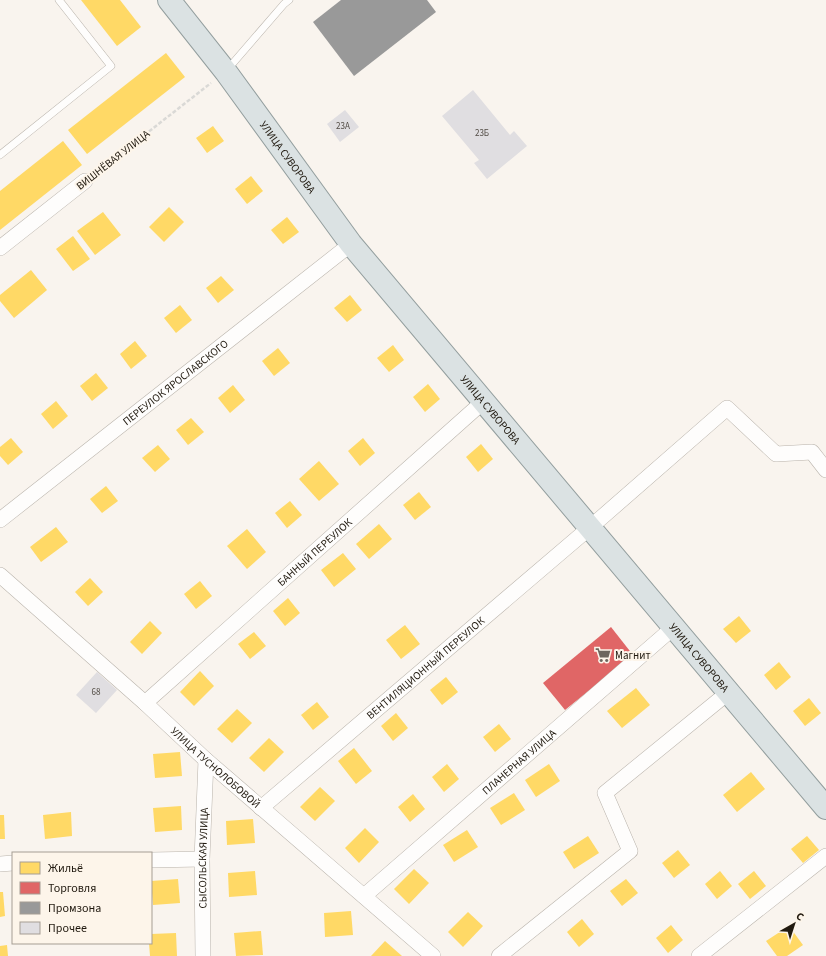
<svg xmlns="http://www.w3.org/2000/svg" width="826" height="956" viewBox="0 0 826 956" font-family="'Source Sans 3',sans-serif">
<style>
.homes{fill:#ffd966}
.shops{fill:#e06666}
.industry{fill:#999}
.building{fill:#e0dee1}
.lines{fill:none;stroke-linecap:round;stroke-linejoin:round}
.lane-casing{stroke:#b9b3ab;stroke-width:8}
.street-casing{stroke:#b9b3ab;stroke-width:16}
.primary-casing{stroke:#939e9e;stroke-width:24}
.path{stroke:#dad9d6;stroke-width:2.5;stroke-dasharray:4 2;stroke-linecap:butt}
.lane{stroke:#fefdfc;stroke-width:7}
.street{stroke:#fefdfc;stroke-width:15}
.primary{stroke:#dbe2e3;stroke-width:22}
.labels{text-anchor:middle;dominant-baseline:central;stroke-width:4;stroke-linejoin:round;paint-order:stroke}
.number-label{font-size:9px;fill:#524c45}
.street-label{font-size:11px;fill:#211a10;stroke:#fdf5ea}
.poi-label{font-size:11px;fill:#211a10;stroke:#fdf5ea;text-anchor:start}
</style>
<rect width="100%" height="100%" fill="#f9f4ee"/>
<g class="homes">
<polygon points="81,0 120,0 141,27 117,46"/>
<polygon points="166,53 185,77 87,154 68,130"/>
<polygon points="213,126 224,141 207,153 196,138"/>
<polygon points="63,141 82,165 0,230 0,191"/>
<polygon points="251,176 263,191 247,204 235,189"/>
<polygon points="169,207 184,222 164,242 149,227"/>
<polygon points="103,212 121,235 95,255 77,231"/>
<polygon points="287,217 299,232 283,244 271,230"/>
<polygon points="73,236 90,259 73,271 56,249"/>
<polygon points="31,270 47,290 14,318 0,301 0,295"/>
<polygon points="221,276 234,290 218,303 206,288"/>
<polygon points="350,295 362,310 347,322 334,308"/>
<polygon points="180,305 192,320 176,333 164,318"/>
<polygon points="135,341 147,356 131,369 120,354"/>
<polygon points="393,345 404,360 389,372 377,358"/>
<polygon points="278,348 290,363 274,376 262,361"/>
<polygon points="96,373 108,388 92,401 80,386"/>
<polygon points="428,384 440,399 425,412 413,397"/>
<polygon points="233,385 245,400 230,413 218,398"/>
<polygon points="56,401 68,416 53,429 41,414"/>
<polygon points="191,418 204,432 188,445 176,430"/>
<polygon points="11,438 23,452 8,465 0,456 0,447"/>
<polygon points="363,438 375,453 360,466 348,451"/>
<polygon points="481,444 493,459 478,472 466,457"/>
<polygon points="158,445 170,459 155,472 142,458"/>
<polygon points="319,461 339,484 319,501 299,479"/>
<polygon points="106,486 118,501 102,513 90,499"/>
<polygon points="419,492 431,507 415,520 403,505"/>
<polygon points="290,501 302,515 287,528 275,513"/>
<polygon points="379,524 392,539 369,559 356,544"/>
<polygon points="56,527 68,542 41,562 30,547"/>
<polygon points="247,529 266,552 247,569 227,546"/>
<polygon points="343,553 356,569 334,587 321,570"/>
<polygon points="90,578 103,592 88,606 75,592"/>
<polygon points="200,581 212,596 196,609 184,594"/>
<polygon points="288,598 300,613 285,626 273,611"/>
<polygon points="739,616 751,631 736,643 723,629"/>
<polygon points="150,621 162,633 142,654 130,642"/>
<polygon points="405,625 420,644 401,659 386,640"/>
<polygon points="254,632 266,646 250,659 238,644"/>
<polygon points="779,662 791,677 776,690 764,675"/>
<polygon points="200,671 214,686 194,706 180,692"/>
<polygon points="446,677 458,692 442,705 430,690"/>
<polygon points="636,688 650,705 622,728 607,711"/>
<polygon points="809,698 821,713 805,726 793,711"/>
<polygon points="317,702 329,717 313,730 301,715"/>
<polygon points="237,709 252,723 232,743 217,729"/>
<polygon points="396,713 408,728 393,741 381,726"/>
<polygon points="499,724 511,739 495,752 483,737"/>
<polygon points="269,738 284,752 264,772 249,758"/>
<polygon points="354,748 372,771 356,784 338,761"/>
<polygon points="180,752 182,776 155,778 153,754"/>
<polygon points="447,764 459,779 444,792 432,777"/>
<polygon points="549,764 560,781 536,797 525,780"/>
<polygon points="751,772 765,789 737,812 723,795"/>
<polygon points="320,787 335,801 315,821 300,807"/>
<polygon points="514,793 525,810 501,825 490,808"/>
<polygon points="413,794 425,809 410,822 398,807"/>
<polygon points="181,806 182,830 155,832 153,808"/>
<polygon points="71,812 72,836 45,839 43,815"/>
<polygon points="0,815 4,815 5,839 0,839"/>
<polygon points="253,819 255,843 227,845 226,821"/>
<polygon points="365,828 379,842 359,863 345,848"/>
<polygon points="467,830 478,847 454,862 443,845"/>
<polygon points="588,836 599,853 574,869 563,852"/>
<polygon points="807,836 819,850 803,863 791,849"/>
<polygon points="678,850 690,865 674,878 662,863"/>
<polygon points="414,869 429,883 409,904 394,889"/>
<polygon points="255,871 257,895 229,897 228,873"/>
<polygon points="720,871 732,886 717,899 705,884"/>
<polygon points="754,871 766,886 750,899 738,884"/>
<polygon points="178,879 180,903 153,905 151,881"/>
<polygon points="626,879 638,893 622,906 610,891"/>
<polygon points="0,892 3,892 5,916 0,917"/>
<polygon points="351,911 353,935 325,937 324,913"/>
<polygon points="468,912 483,926 463,947 448,932"/>
<polygon points="582,919 594,934 579,947 567,932"/>
<polygon points="671,925 683,940 668,953 656,938"/>
<polygon points="789,926 803,945 787,956 777,956 766,941"/>
<polygon points="261,931 263,955 236,956 234,933"/>
<polygon points="176,933 177,956 150,956 149,943 151,943 151,934"/>
<polygon points="385,941 402,956 371,956"/>
<polygon points="7,945 8,956 0,956 0,946"/>
</g>
<polygon class="shops" points="611,627 633,655 565,710 543,683"/>
<polygon class="industry" points="341,0 427,0 436,12 354,76 313,22"/>
<g class="building">
<polygon points="473,90 510,135 514,131 527,146 487,179 474,163 479,160 442,116"/>
<polygon points="345,110 359,127 340,142 327,124"/>
<polygon points="97,672 117,690 96,713 76,695"/>
</g>
<g class="lines">
<defs>
<g id="lane">
<polyline points="227,70 284,4 289,0"/>
<polyline points="0,155 111,66 59,0"/>
</g>
<g id="street">
<polyline points="0,248 85,181"/>
<path id="s1" d="M0,520L351,244"/>
<path id="s2" d="M0,575L145,703L206,760L433,956"/>
<path id="s3" d="M145,703L484,401"/>
<path id="s4" d="M261,808L601,518L727,408L776,454L812,452L826,470"/>
<polyline points="151,860 202,859"/>
<polyline points="0,864 13,863"/>
<path id="s5" d="M364,896L674,627"/>
<path id="s6" d="M203,956L202,859L206,760"/>
<polyline points="499,956 630,851 605,793 724,696"/>
<polyline points="699,956 826,856"/>
</g>
<g id="primary">
<path id="s7" d="M169,0L226,72L351,244L826,808"/>
</g>
</defs>
<use href="#lane" class="lane-casing"/>
<use href="#street" class="street-casing"/>
<use href="#primary" class="primary-casing"/>
<polyline class="path" points="97,172 211,83"/>
<use href="#lane" class="lane"/>
<use href="#street" class="street"/>
<use href="#primary" class="primary"/>
</g>
<defs>
<symbol id="supermarket-bare" viewBox="-9 -9 18 18"><path d="M-6-5.5h2.5l.6 2H6L4.5 2H-2.5L-4.4-4H-6ZM-1.5 3.2a1.3 1.3 0 1 0 .1 0ZM3 3.2a1.3 1.3 0 1 0 .1 0Z" fill="#6d665e" stroke="#fdf5ea" stroke-width="2.5" paint-order="stroke"/></symbol>
</defs>
<g fill-rule="evenodd">
<use href="#supermarket-bare" x="592" y="644" width="22" height="22"/>
</g>
<g class="labels">
<g class="number-label">
<text x="343" y="126">23А</text>
<text x="482" y="133">23Б</text>
<text x="96" y="692">68</text>
</g>
<g class="street-label">
<text stroke="none"><textPath href="#s7" startOffset="197">УЛИЦА СУВОРОВА</textPath></text>
<text transform="translate(113 160) rotate(-38)">ВИШНЁВАЯ УЛИЦА</text>
<text stroke="none"><textPath href="#s1" startOffset="223">ПЕРЕУЛОК ЯРОСЛАВСКОГО</textPath></text>
<text stroke="none"><textPath href="#s7" startOffset="521">УЛИЦА СУВОРОВА</textPath></text>
<text stroke="none"><textPath href="#s3" startOffset="227">БАННЫЙ ПЕРЕУЛОК</textPath></text>
<text stroke="none"><textPath href="#s7" startOffset="845">УЛИЦА СУВОРОВА</textPath></text>
<text stroke="none"><textPath href="#s4" startOffset="216">ВЕНТИЛЯЦИОННЫЙ ПЕРЕУЛОК</textPath></text>
<text stroke="none"><textPath href="#s5" startOffset="205">ПЛАНЕРНАЯ УЛИЦА</textPath></text>
<text stroke="none"><textPath href="#s2" startOffset="289">УЛИЦА ТУСНОЛОБОВОЙ</textPath></text>
<text stroke="none"><textPath href="#s6" startOffset="98">СЫСОЛЬСКАЯ УЛИЦА</textPath></text>
</g>
<g class="poi-label">
<text x="615" y="655">Магнит</text>
</g>
</g>
<rect x="12" y="852" width="140" height="92" fill="#fdf5ea" stroke="#a59d93"/>
<rect x="20" y="862" width="20" height="12" fill="#ffd966" stroke="#a59d93"/>
<text x="48" y="872" font-size="12" fill="#211a10">Жильё</text>
<rect x="20" y="882" width="20" height="12" fill="#e06666" stroke="#a59d93"/>
<text x="48" y="892" font-size="12" fill="#211a10">Торговля</text>
<rect x="20" y="902" width="20" height="12" fill="#999999" stroke="#a59d93"/>
<text x="48" y="912" font-size="12" fill="#211a10">Промзона</text>
<rect x="20" y="922" width="20" height="12" fill="#e0dee1" stroke="#a59d93"/>
<text x="48" y="932" font-size="12" fill="#211a10">Прочее</text>
<g transform="translate(794 924) rotate(39)" stroke="#fdf5ea" stroke-width="3" paint-order="stroke">
<path d="M0-3L7 15L0 10L-7 15Z" fill="#211a10"/>
<text y="-6" font-size="11" font-weight="bold" text-anchor="middle" fill="#211a10">С</text>
</g>
</svg>
